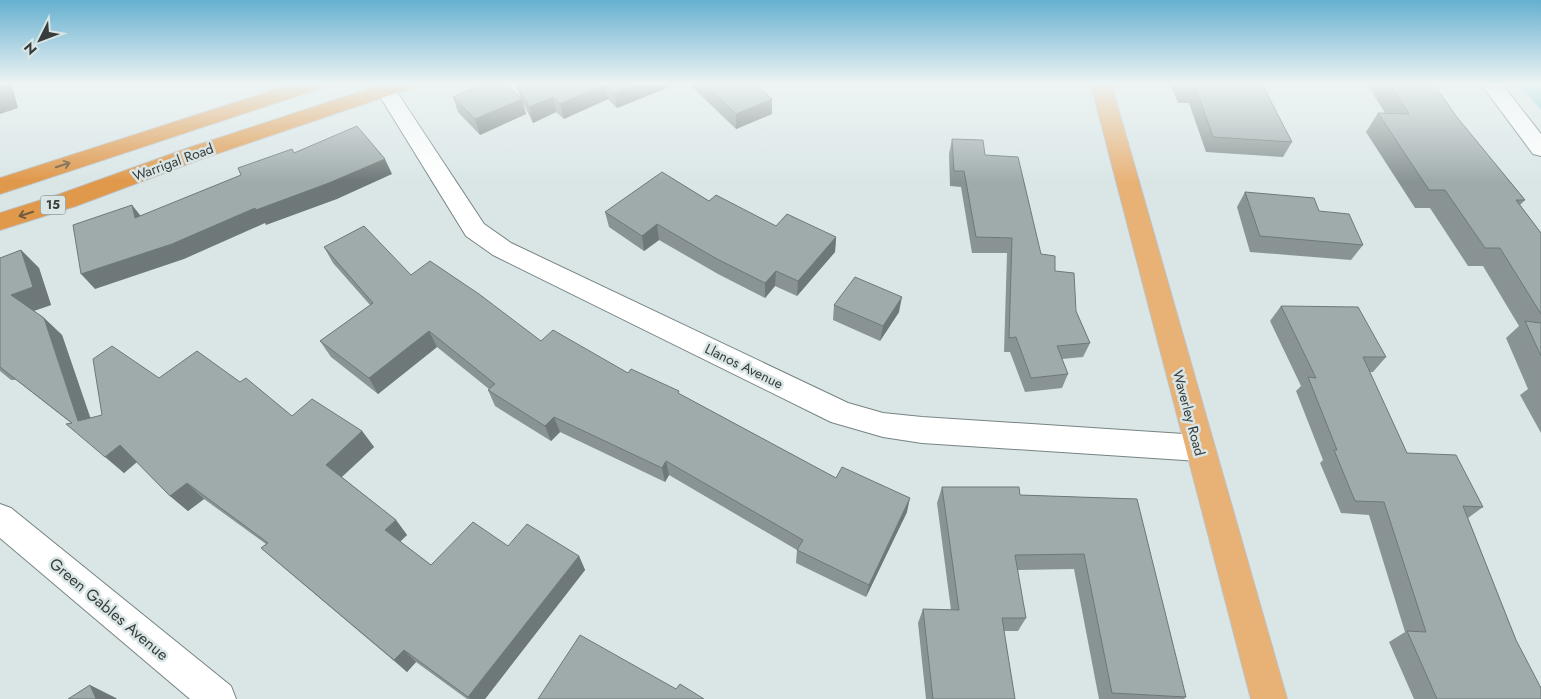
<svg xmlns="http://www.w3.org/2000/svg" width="1541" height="699" viewBox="0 0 1541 699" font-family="Jost,sans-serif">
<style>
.green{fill:#81d1d1}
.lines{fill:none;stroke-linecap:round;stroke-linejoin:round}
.minor-casing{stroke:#778383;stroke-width:2}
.primary-casing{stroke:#bfc1c1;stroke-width:2}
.trunk-casing{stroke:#bfc1c1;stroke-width:2}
.minor{fill:#fff;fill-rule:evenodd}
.primary{fill:#e8b277;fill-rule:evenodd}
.trunk{fill:#e0984a;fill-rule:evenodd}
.wall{fill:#899393}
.shaded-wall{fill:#6f7878}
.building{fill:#9fabab;stroke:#6f7878}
.oneway{stroke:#725c41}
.labels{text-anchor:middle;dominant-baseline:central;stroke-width:5;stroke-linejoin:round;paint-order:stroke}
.shield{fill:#dae6e6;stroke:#686f6f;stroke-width:1}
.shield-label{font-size:12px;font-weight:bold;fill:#373c3c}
.street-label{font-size:14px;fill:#373c3c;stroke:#dae6e6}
.near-street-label{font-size:16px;fill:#373c3c;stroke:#dae6e6}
</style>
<rect width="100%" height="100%" fill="#dae6e6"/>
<polygon class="green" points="1519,84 1541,84 1541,110"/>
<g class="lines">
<defs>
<g id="minor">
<polygon points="387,84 393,86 484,224 511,243 848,403 883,413 922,417 1199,435 1210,439 1214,448 1210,457 1199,461 922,443 883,437 831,422 493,255 466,236 376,90 379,86"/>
<polygon points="1481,84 1502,84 1541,134 1541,156 1533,154"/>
<polygon points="0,504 11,508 231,686 236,699 190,699 0,538"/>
</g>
<polygon id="primary" points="1091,84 1111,84 1287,699 1251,699"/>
<g id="trunk">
<polygon points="293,84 324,84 321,88 0,194 0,178"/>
<polygon points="384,84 414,84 411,88 204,158 76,206 0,230 0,213 60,194 188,148"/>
</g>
</defs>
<use href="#minor" class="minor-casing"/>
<use href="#primary" class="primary-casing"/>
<use href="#trunk" class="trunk-casing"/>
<use href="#minor" class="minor"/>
<use href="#primary" class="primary"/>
<use href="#trunk" class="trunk"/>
</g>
<g class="wall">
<polygon points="516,84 677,84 617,108 608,99 564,119 556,112 533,123 523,103 526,114 480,135 458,112 453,97 520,97"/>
<polygon points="689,84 755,84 772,99 772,114 736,129"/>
<polygon points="1170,84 1262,84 1292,142 1283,157 1206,152 1189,103 1178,103"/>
<polygon points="1367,84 1434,84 1456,116 1525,200 1520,205 1541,233 1541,433 1520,395 1528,389 1506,338 1519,326 1483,266 1468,266 1430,208 1415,208 1366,132 1378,113 1385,113"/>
<polygon points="952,139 985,155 1041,254 1055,271 1076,311 1090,343 1083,357 1062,359 1068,374 1062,388 1025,392 1010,352 1004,352 1007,253 972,253 961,187 950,186 949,154"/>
<polygon points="1245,192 1363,245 1351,260 1250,252 1237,207"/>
<polygon points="709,201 776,226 836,237 835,252 797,296 775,286 765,298 718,274 659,240 644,251 609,227 605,212"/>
<polygon points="324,247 411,275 541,341 680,394 836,478 907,512 866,597 796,563 797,550 669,475 665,482 560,432 551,441 495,406 488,390 489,389 437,347 378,394 331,357 320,341 370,305 333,263"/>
<polygon points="21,250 39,268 51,305 34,311 44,318 62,335 90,418 102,415 159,378 240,382 292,416 362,431 374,447 342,477 396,520 407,535 400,541 431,565 508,546 579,556 585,570 485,699 467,699 416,662 407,672 277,562 261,548 266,544 204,499 188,511 170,496 137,462 124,473 71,423 16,380 11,380 0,371 0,258"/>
<polygon points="834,305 899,312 880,341 833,320"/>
<polygon points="1281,306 1386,357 1373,372 1369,372 1407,453 1483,507 1468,518 1516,640 1541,699 1414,699 1389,642 1405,632 1369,515 1341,513 1320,463 1323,460 1296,391 1301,386 1270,321"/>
<polygon points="942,487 1020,495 1137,499 1186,697 1184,699 1099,699 1074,569 1017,570 1026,618 1018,631 1004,631 1015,699 926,699 918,623 923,609 951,610 937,503"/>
</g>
<g class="shaded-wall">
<polygon points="0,84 12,84 18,108 0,114"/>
<polygon points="604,84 605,84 608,99 564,119 560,104"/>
<polygon points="637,84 677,84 617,108 615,93"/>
<polygon points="553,97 556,112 533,123 529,107"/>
<polygon points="522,99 526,114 480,135 475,119"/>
<polygon points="772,99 772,114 736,129 736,114"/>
<polygon points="385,159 392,174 337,199 266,225 265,223 184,259 95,289 81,274"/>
<polygon points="132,205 144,220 135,218"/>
<polygon points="657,224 659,240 644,251 642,236"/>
<polygon points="836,237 835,252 797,296 798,281"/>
<polygon points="21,250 39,268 51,305 30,312 11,295"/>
<polygon points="776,271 775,286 765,298 765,283"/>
<polygon points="902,297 899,312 880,341 883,326"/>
<polygon points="44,318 62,335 97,437 78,421"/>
<polygon points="429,331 437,347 378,394 369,378"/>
<polygon points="554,417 560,432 551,441 545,426"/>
<polygon points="362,431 374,447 338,480 326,465"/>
<polygon points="120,445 138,461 124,473 105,457"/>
<polygon points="666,461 669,475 665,482 662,468"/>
<polygon points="187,483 204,499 188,511 170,496"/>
<polygon points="910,498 907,512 866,597 869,585"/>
<polygon points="396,520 407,535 397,545 385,530"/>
<polygon points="579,556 585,570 485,699 470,699 468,697"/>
<polygon points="404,650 416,662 407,672 394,660"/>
<polygon points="90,685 116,698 117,699 96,699"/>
</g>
<g class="building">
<polygon points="483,84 506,84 522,99 475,119 453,97"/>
<polygon points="517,84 604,84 560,104 553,97 529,107"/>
<polygon points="606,84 637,84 615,93"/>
<polygon points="704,84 755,84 772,99 736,114"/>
<polygon points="1183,84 1262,84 1292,142 1213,137 1196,88 1184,88"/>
<polygon points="1390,84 1434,84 1456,116 1525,200 1516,200 1541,233 1541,314 1500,248 1485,248 1445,190 1429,190 1378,113 1409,114"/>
<polygon points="357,126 385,159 329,183 256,210 255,208 172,244 81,274 73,225 132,205 135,218 241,175 238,168 292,149 294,153"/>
<polygon points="952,139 983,140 985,155 1018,157 1041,254 1055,256 1055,271 1074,273 1076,311 1090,343 1057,346 1068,374 1031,378 1016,337 1009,338 1012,238 976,237 964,171 954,171"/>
<polygon points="662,172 709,201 716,195 776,226 787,214 836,237 798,281 776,271 765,283 717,259 657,224 642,236 605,212"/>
<polygon points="1245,192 1314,198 1319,211 1349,214 1363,245 1260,236"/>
<polygon points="364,226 411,275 430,261 479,294 541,341 553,330 628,373 631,369 679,391 678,393 836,478 842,467 910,498 869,585 797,550 803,540 666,461 662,468 554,417 545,426 488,390 495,384 429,331 369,378 320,341 373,303 324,247"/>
<polygon points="21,250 33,287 11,295 44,318 78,421 102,415 93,359 112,346 159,378 197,351 240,382 246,378 292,416 312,399 362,431 326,465 396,520 385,530 431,565 473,522 508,546 527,524 579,556 468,697 404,650 394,660 261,548 268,543 187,483 170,496 120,445 105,457 66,424 72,423 0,367 0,258"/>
<polygon points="855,277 902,297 883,326 834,305"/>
<polygon points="1281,306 1358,307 1386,357 1363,357 1407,453 1456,455 1483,507 1463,506 1516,640 1541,688 1541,699 1437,699 1407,631 1426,632 1384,502 1355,501 1334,450 1337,450 1308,377 1316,378"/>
<polygon points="1525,321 1541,323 1541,356"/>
<polygon points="942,487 1019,487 1020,495 1137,499 1186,697 1112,693 1084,554 1015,555 1026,618 1002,618 1015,699 933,699 923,609 959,610"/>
<polygon points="580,635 676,689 680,684 704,699 538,699"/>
<polygon points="90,685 96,699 68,699"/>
</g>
<defs><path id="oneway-shaft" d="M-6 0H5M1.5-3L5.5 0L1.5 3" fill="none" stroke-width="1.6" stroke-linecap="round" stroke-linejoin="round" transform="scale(1.25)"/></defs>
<g class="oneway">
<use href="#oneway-shaft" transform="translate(63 165) rotate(-18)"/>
<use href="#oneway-shaft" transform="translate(26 214) rotate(162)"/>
</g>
<linearGradient id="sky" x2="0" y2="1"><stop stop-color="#66b0d0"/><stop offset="0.46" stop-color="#eef4f4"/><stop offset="1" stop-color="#eef4f4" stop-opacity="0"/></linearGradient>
<rect width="1541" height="182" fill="url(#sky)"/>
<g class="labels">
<rect class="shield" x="40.5" y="195.5" width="25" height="19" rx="4"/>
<g class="shield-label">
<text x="53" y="205">15</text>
</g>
<g class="street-label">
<text transform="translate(173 162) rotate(-20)">Warrigal Road</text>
<text transform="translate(744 366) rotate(26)">Llanos Avenue</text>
<text transform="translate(1189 413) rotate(75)">Waverley Road</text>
</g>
<g class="near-street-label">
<text transform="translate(109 609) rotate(40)">Green Gables Avenue</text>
</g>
</g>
<g transform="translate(40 40) rotate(228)" stroke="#dae6e6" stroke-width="4" paint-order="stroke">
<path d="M0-4L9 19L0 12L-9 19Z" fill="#373c3c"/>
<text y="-8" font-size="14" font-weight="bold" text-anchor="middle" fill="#373c3c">N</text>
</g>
</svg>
